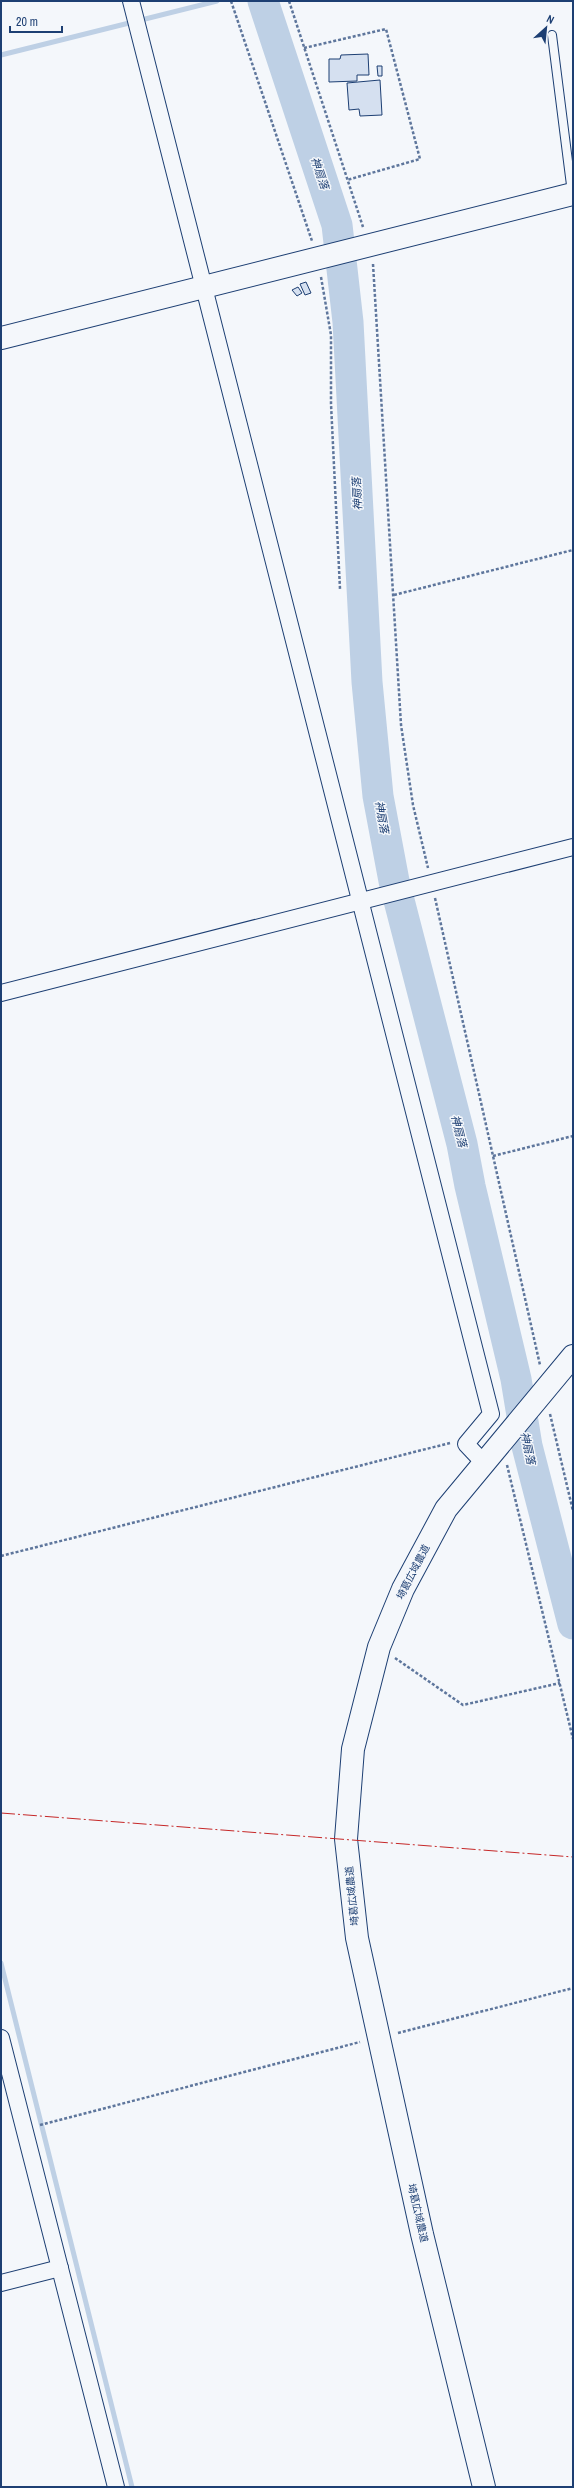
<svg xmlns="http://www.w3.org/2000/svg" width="574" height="2488" viewBox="0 0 574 2488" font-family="'Archivo Narrow','Noto Sans JP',sans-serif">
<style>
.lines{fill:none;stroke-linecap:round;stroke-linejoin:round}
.stream{stroke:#bed0e5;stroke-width:5}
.river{stroke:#bed0e5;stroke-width:31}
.building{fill:#d5e0f0;stroke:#1d3f73}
.lane-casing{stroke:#1d3f73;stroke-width:10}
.street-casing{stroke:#1d3f73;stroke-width:18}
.secondary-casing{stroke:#1d3f73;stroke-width:24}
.path{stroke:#5e769c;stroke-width:2.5;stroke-dasharray:3 2;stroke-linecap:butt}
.lane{stroke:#f4f7fb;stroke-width:8}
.street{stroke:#f4f7fb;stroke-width:16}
.secondary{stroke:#f4f7fb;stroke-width:22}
.power{stroke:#c62828;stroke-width:1;stroke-dasharray:14 3 2 3;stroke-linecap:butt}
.labels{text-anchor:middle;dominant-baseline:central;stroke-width:3;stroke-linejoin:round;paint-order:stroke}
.street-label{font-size:10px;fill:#1d3f73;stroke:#f4f7fb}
.water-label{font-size:11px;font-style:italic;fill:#1d3f73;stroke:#f4f7fb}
</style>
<rect width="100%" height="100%" fill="#f4f7fb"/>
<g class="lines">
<g class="stream">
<polyline points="1,55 217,1"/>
<polyline points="1,1963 132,2487"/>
</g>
<polyline class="river" points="263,1 337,225 348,322 367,682 378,796 394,881 462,1144 470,1186 516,1379 527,1446 573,1624"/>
</g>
<g class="building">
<polygon points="368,54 369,75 357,75 357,81 329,82 329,59 340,59 341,55"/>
<polygon points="377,66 382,66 382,76 378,76"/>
<polygon points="380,80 382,115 360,116 359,109 349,110 347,83"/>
<polygon points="306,282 311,293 305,295 300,284"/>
<polygon points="298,287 302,293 297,296 292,290"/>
</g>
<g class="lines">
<defs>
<polyline id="lane" points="552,35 572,193"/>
<g id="street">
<polyline points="131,1 491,1414 466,1444 483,1462"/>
<polyline points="1,993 573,847"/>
<polyline points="1,2038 116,2487"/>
<polyline points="1,2283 60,2268"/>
</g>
<g id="secondary">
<polyline points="1,338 573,194"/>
<polyline points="484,2487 422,2234 357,1938 346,1839 353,1749 379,1647 403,1589 446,1509 573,1356"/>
</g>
</defs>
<use href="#lane" class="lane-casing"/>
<use href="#street" class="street-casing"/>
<use href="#secondary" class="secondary-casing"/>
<g class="path">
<polyline points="231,1 312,241"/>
<polyline points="289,1 363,227"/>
<polyline points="304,48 386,29 420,159 347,180"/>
<polyline points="373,264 401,725 413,805 428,868"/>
<polyline points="321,277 331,335 331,404 340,589"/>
<polyline points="394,595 573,550"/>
<polyline points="435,898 540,1365"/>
<polyline points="493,1156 573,1136"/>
<polyline points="550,1414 573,1511"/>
<polyline points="507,1465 573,1739"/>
<polyline points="1,1556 450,1443"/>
<polyline points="395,1658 463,1705 560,1683"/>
<polyline points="398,2033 573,1988"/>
<polyline points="40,2125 360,2042"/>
</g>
<use href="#lane" class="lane"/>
<use href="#street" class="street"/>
<use href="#secondary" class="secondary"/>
<polyline class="power" points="1,1813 573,1857"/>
</g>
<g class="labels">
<g class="street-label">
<text transform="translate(413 1572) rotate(-63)">埼葛広域農道</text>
<text transform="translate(352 1896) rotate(-96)">埼葛広域農道</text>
<text transform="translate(418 2213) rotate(77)">埼葛広域農道</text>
</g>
<g class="water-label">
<text transform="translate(320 173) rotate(72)">神扇落</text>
<text transform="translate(357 494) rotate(-93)">神扇落</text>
<text transform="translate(382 817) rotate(80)">神扇落</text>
<text transform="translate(459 1131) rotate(76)">神扇落</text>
<text transform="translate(528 1448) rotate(78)">神扇落</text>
</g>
</g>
<rect width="574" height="2488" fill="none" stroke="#1d3f73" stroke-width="4"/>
<g transform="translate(546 28) rotate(27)" stroke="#f4f7fb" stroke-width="3" paint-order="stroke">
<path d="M0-3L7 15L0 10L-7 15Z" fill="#1d3f73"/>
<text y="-6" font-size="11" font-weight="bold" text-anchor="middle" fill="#1d3f73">N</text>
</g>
<path d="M10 26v6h52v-6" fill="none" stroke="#1d3f73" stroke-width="2"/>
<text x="16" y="26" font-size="12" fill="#1d3f73" stroke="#f4f7fb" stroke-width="3" paint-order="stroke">20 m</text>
</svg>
